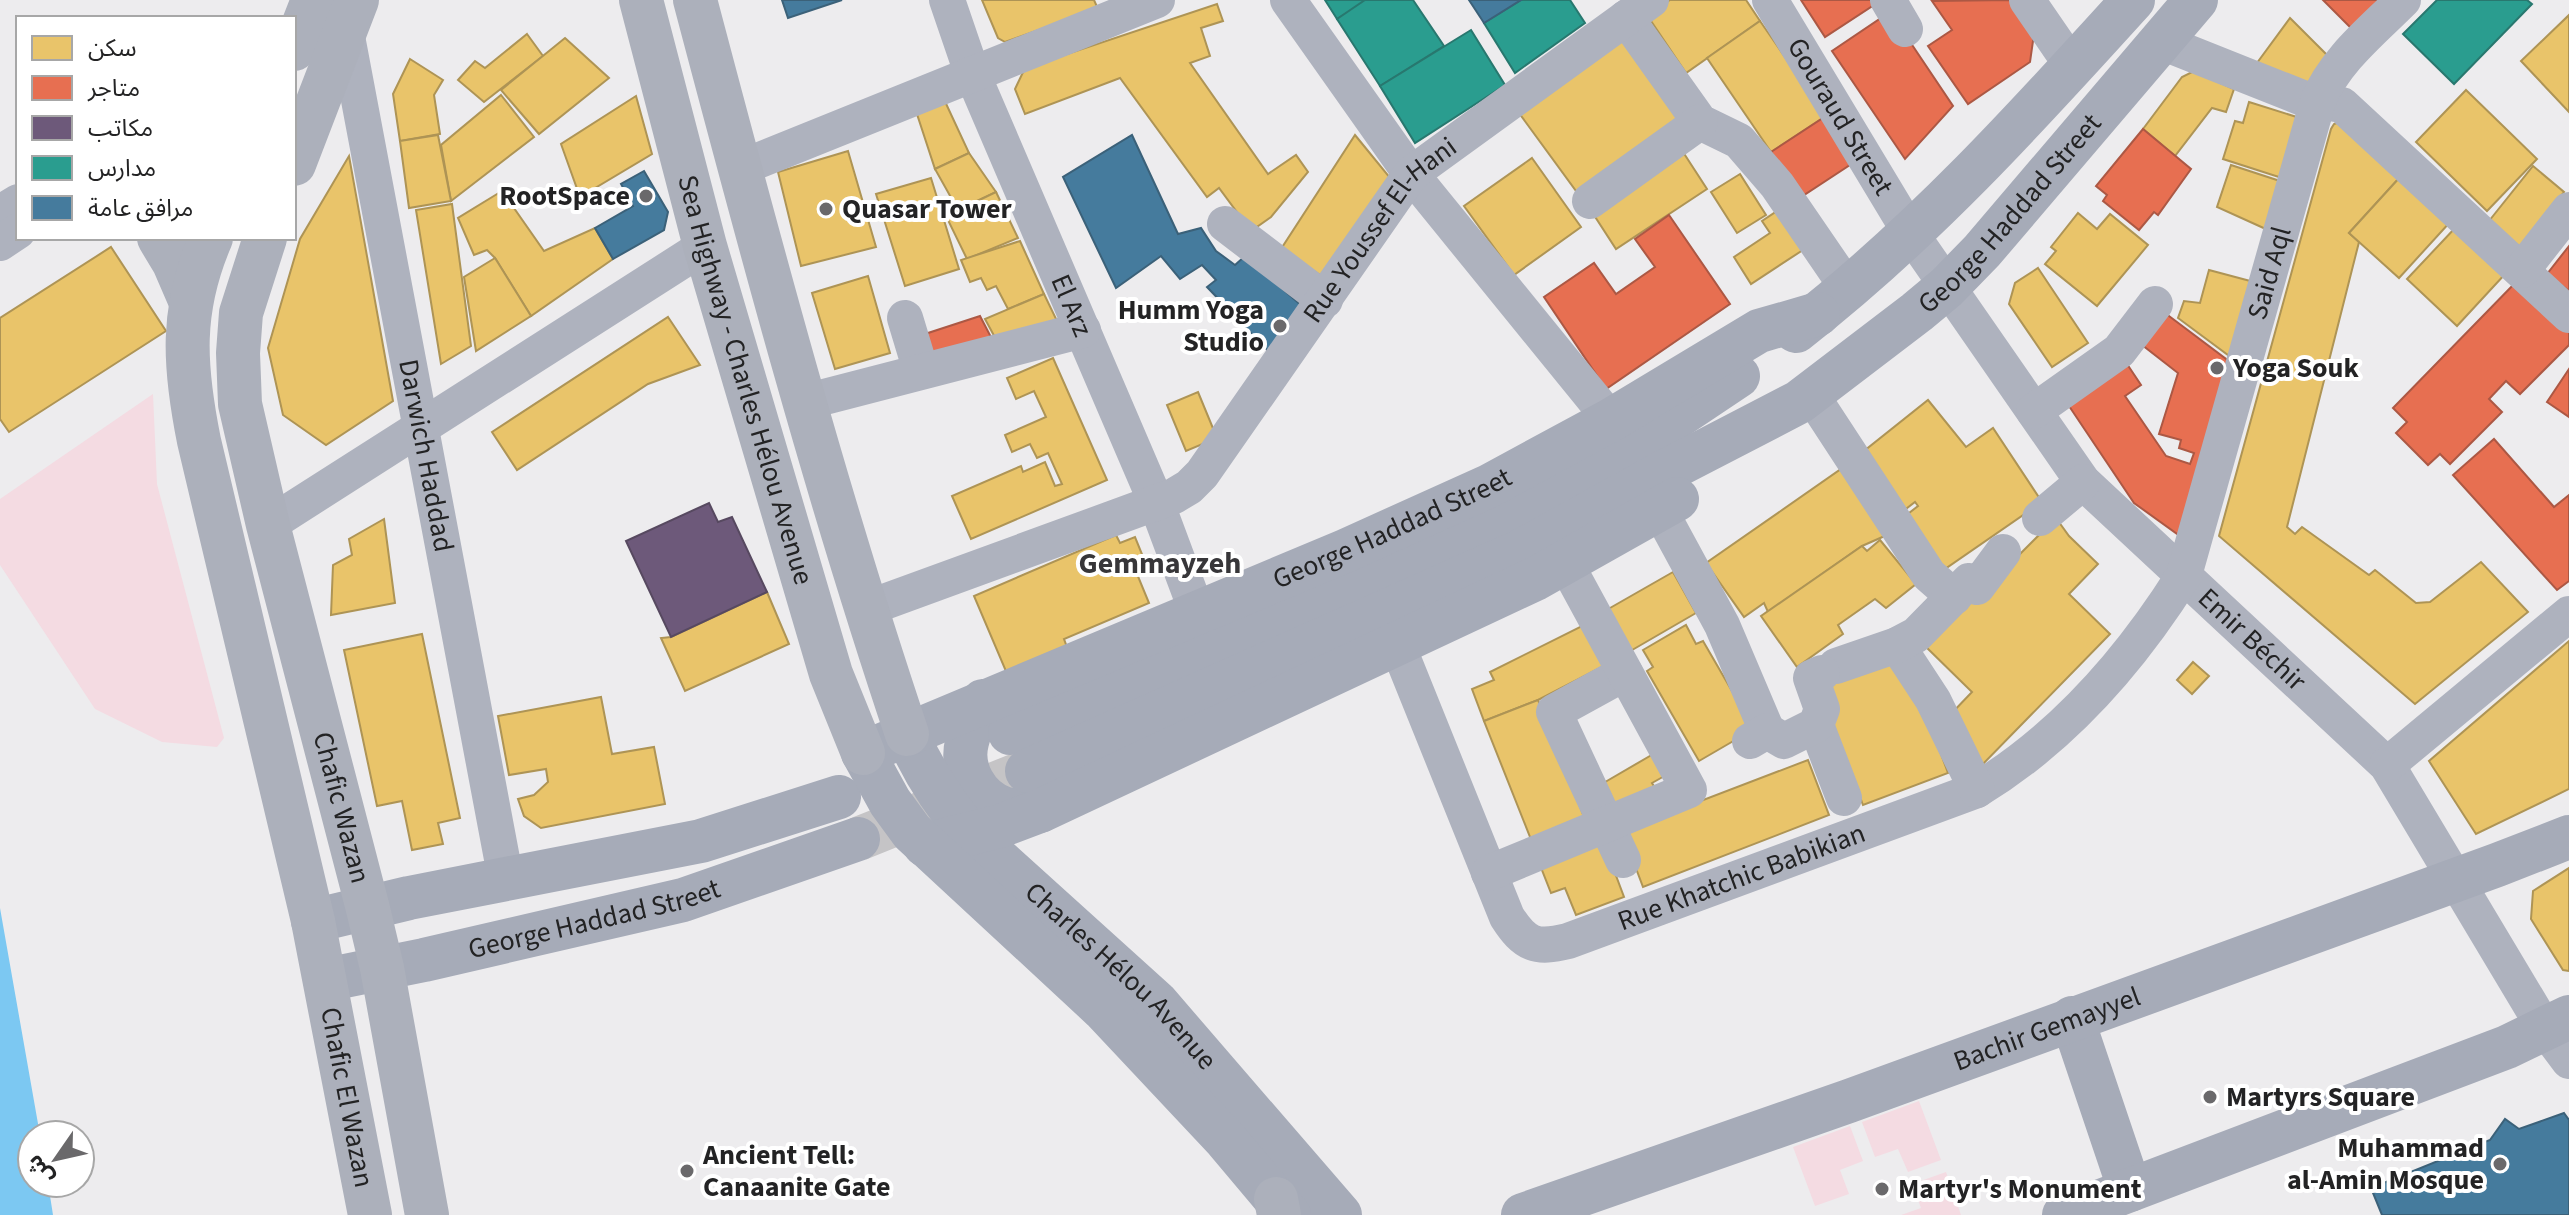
<svg xmlns="http://www.w3.org/2000/svg" width="2569" height="1215" viewBox="0 0 2569 1215" font-family="'Source Sans 3','Noto Sans Arabic',sans-serif">
<style>
.green{fill:#f4dbe2}
.water{fill:#7cc8f2}
.homes{fill:#e9c46a;stroke:#ae9455;stroke-width:2}
.shops{fill:#e76f51;stroke:#ac5844;stroke-width:2}
.offices{fill:#6d597a;stroke:#574960;stroke-width:2}
.schools{fill:#2a9d8f;stroke:#28786f;stroke-width:2}
.public{fill:#457b9d;stroke:#3b6179;stroke-width:2}
.lines{fill:none;stroke-linecap:round;stroke-linejoin:round}
.major-tunnel{stroke:#c5c4c6;stroke-width:44;stroke-dasharray:44 22;stroke-linecap:butt}
.minor{stroke:#aeb2be;stroke-width:36}
.major{stroke:#a6abb8;stroke-width:44}
.highway{stroke:#acb0bb;stroke-width:44}
.poi-dot{fill:#6a696b;stroke:#fff;stroke-width:3}
.labels{text-anchor:middle;dominant-baseline:central;stroke-width:8;stroke-linejoin:round;paint-order:stroke}
.street-label{font-size:28px;fill:#232324;stroke:#fff}
.poi-label{font-size:28px;font-weight:bold;fill:#232324;stroke:#fff;text-anchor:start}
.neighbourhood-label{font-size:30px;font-weight:bold;fill:#373639;stroke:#fff}
</style>
<rect width="100%" height="100%" fill="#edecee"/>
<g class="green">
<polygon points="153,394 157,484 224,738 217,747 162,742 95,709 0,565 0,499"/>
<polygon points="1919,1101 1941,1160 1908,1172 1898,1149 1875,1157 1862,1122"/>
<polygon points="1850,1126 1863,1161 1840,1170 1849,1194 1815,1206 1793,1147"/>
<polygon points="1946,1172 1961,1215 1901,1215 1921,1208 1912,1184"/>
</g>
<polygon class="water" points="0,908 40,1135 32,1135 32,1183 48,1183 53,1215 0,1215"/>
<g class="homes">
<polygon points="982,0 1094,0 1098,9 1005,42 998,38"/>
<polygon points="1670,0 1746,0 1760,21 1686,73 1647,15"/>
<polygon points="1217,4 1223,21 1201,28 1210,56 1190,63 1268,174 1296,155 1308,172 1271,217 1251,231 1219,188 1207,197 1120,78 1025,114 1015,89 1025,68"/>
<polygon points="2569,15 2569,112 2521,61"/>
<polygon points="2290,18 2329,57 2308,90 2254,67"/>
<polygon points="1760,21 1826,116 1771,152 1707,58"/>
<polygon points="527,34 543,56 484,102 458,80 475,61 485,68"/>
<polygon points="1623,37 1683,119 1579,195 1519,113"/>
<polygon points="565,38 609,78 539,134 501,90"/>
<polygon points="410,59 443,80 434,95 440,134 400,141 393,94"/>
<polygon points="2194,71 2234,89 2226,112 2212,108 2175,156 2143,129 2182,77"/>
<polygon points="2466,90 2537,159 2487,211 2416,142"/>
<polygon points="501,95 534,137 451,201 441,145"/>
<polygon points="942,95 969,153 935,169 915,108"/>
<polygon points="636,96 652,154 580,197 561,144"/>
<polygon points="2249,102 2303,119 2285,179 2223,159 2235,121 2243,123"/>
<polygon points="2340,122 2401,176 2349,233 2359,242 2287,527 2295,534 2302,527 2369,575 2375,570 2416,603 2430,602 2481,562 2528,612 2415,704 2219,536 2331,129 2334,124"/>
<polygon points="438,135 451,201 409,208 400,141"/>
<polygon points="1355,135 1391,179 1326,279 1281,249"/>
<polygon points="848,151 876,247 801,266 778,172"/>
<polygon points="1683,152 1707,189 1616,249 1592,212"/>
<polygon points="969,153 996,192 958,210 935,169"/>
<polygon points="349,156 393,401 326,445 283,415 268,348 300,239"/>
<polygon points="1532,158 1581,227 1514,275 1464,206"/>
<polygon points="2231,165 2283,182 2268,230 2217,207"/>
<polygon points="2533,166 2564,192 2520,247 2489,221"/>
<polygon points="1740,174 1766,215 1737,233 1711,192"/>
<polygon points="2401,176 2451,221 2399,278 2349,233"/>
<polygon points="931,178 959,269 905,286 876,194"/>
<polygon points="502,191 544,251 595,228 613,259 531,316 495,258 487,250 474,255 458,218"/>
<polygon points="996,192 1018,238 967,259 946,216"/>
<polygon points="452,204 471,346 441,364 416,210"/>
<polygon points="1783,207 1809,246 1751,284 1734,257 1770,233 1762,221"/>
<polygon points="2078,213 2097,229 2110,214 2148,245 2097,306 2045,264 2056,251 2051,247"/>
<polygon points="2456,227 2506,273 2457,326 2407,279"/>
<polygon points="1020,241 1044,294 1008,309 996,286 987,290 981,278 970,282 961,260"/>
<polygon points="111,247 166,331 9,432 0,419 0,318"/>
<polygon points="495,258 531,316 476,351 464,277"/>
<polygon points="2038,268 2088,343 2052,367 2009,304 2015,283"/>
<polygon points="2209,270 2254,282 2232,358 2178,318 2184,301 2200,303"/>
<polygon points="868,276 890,353 835,369 812,293"/>
<polygon points="1044,294 1059,325 998,343 985,319"/>
<polygon points="668,317 700,365 648,384 517,470 492,432"/>
<polygon points="1053,358 1107,480 971,539 952,496 1021,466 1023,472 1045,462 1055,486 1062,484 1048,453 1037,458 1030,444 1012,452 1005,435 1046,417 1034,391 1016,399 1007,378"/>
<polygon points="1198,392 1217,438 1186,451 1167,405"/>
<polygon points="1928,400 1966,447 1993,428 2042,502 1942,571 1904,517 1918,506 1915,502 1898,515 1854,459"/>
<polygon points="1841,469 1887,535 1862,546 1768,612 1764,603 1744,617 1706,563"/>
<polygon points="2056,518 2069,536 2098,564 2069,594 2110,634 1981,766 1950,715 1972,692 1921,642 1976,598"/>
<polygon points="384,519 395,603 331,615 333,565 352,555 349,539"/>
<polygon points="1116,535 1120,543 1135,537 1148,569 1137,574 1149,603 1064,639 1068,650 1008,676 974,596"/>
<polygon points="1880,540 1916,584 1886,608 1875,599 1838,625 1843,634 1797,667 1761,616 1862,546 1867,551"/>
<polygon points="1673,572 1696,613 1627,653 1603,612"/>
<polygon points="767,592 789,644 685,691 661,638 671,637"/>
<polygon points="1586,624 1608,664 1538,700 1484,721 1472,689 1494,680 1490,672"/>
<polygon points="1686,625 1696,644 1703,641 1754,729 1699,761 1647,671 1653,667 1643,650"/>
<polygon points="422,634 460,818 438,823 443,844 412,850 402,801 377,806 344,650"/>
<polygon points="2569,641 2569,789 2476,834 2429,761"/>
<polygon points="1893,660 1923,705 1948,773 1863,805 1819,688"/>
<polygon points="2193,662 2209,676 2192,694 2177,680"/>
<polygon points="601,697 612,754 654,747 665,804 541,828 524,816 518,799 534,795 548,782 546,769 509,775 498,716"/>
<polygon points="1538,700 1586,822 1532,842 1484,721"/>
<polygon points="1655,753 1668,774 1652,783 1655,788 1615,811 1600,785"/>
<polygon points="1808,760 1829,815 1643,887 1622,831"/>
<polygon points="1603,841 1624,897 1576,915 1565,888 1551,893 1540,865"/>
<polygon points="2569,868 2569,971 2563,970 2531,919 2533,891"/>
</g>
<g class="shops">
<polygon points="1801,0 1879,0 1880,1 1825,37"/>
<polygon points="2011,0 2034,34 2030,62 1968,104 1928,46 1952,30 1932,1"/>
<polygon points="2323,0 2394,0 2358,35"/>
<polygon points="1890,12 1953,106 1905,159 1832,51"/>
<polygon points="1826,116 1856,161 1801,197 1771,152"/>
<polygon points="2143,129 2191,169 2158,215 2154,212 2139,230 2103,201 2107,195 2096,186"/>
<polygon points="1669,215 1730,304 1606,389 1544,297 1594,263 1616,294 1655,267 1635,239"/>
<polygon points="2569,246 2569,291 2547,274"/>
<polygon points="2518,280 2569,331 2569,345 2520,394 2506,381 2489,399 2502,412 2450,464 2440,454 2428,465 2396,433 2407,422 2393,408"/>
<polygon points="2161,310 2230,362 2180,536 2134,503 2069,406 2123,358 2141,385 2125,396 2166,456 2190,464 2194,453 2179,448 2181,440 2159,434 2178,373 2137,341"/>
<polygon points="980,316 993,341 930,358 922,335"/>
<polygon points="2569,369 2569,417 2547,402"/>
<polygon points="2494,439 2554,507 2569,495 2569,581 2557,590 2453,475"/>
</g>
<polygon class="offices" points="709,503 718,522 732,517 767,592 671,637 626,541"/>
<g class="schools">
<polygon points="1325,0 1368,0 1337,19"/>
<polygon points="1365,0 1413,0 1444,46 1380,86 1337,19"/>
<polygon points="1521,0 1570,0 1585,23 1515,73 1484,23"/>
<polygon points="2437,0 2527,0 2532,4 2454,84 2403,34"/>
<polygon points="1471,30 1505,85 1415,143 1380,86"/>
</g>
<g class="public">
<polygon points="782,0 842,0 788,18"/>
<polygon points="1469,0 1521,0 1484,23"/>
<polygon points="1132,135 1178,234 1201,228 1216,251 1235,265 1245,256 1302,306 1269,352 1207,287 1216,280 1202,265 1180,279 1161,256 1116,288 1063,177"/>
<polygon points="644,171 668,212 664,230 613,259 595,228 633,206 621,184"/>
<polygon points="2564,1113 2569,1120 2569,1215 2382,1215 2371,1188 2490,1140 2505,1119 2519,1129"/>
</g>
<g class="lines">
<polyline class="major-tunnel" points="858,839 1027,771"/>
<g class="minor">
<path id="s1" d="M947,0L972,73L1156,502L1197,612"/>
<polyline points="1288,0 1411,174 1611,420"/>
<path id="s2" d="M1770,0L1911,234L2083,482L2387,765L2545,1029L2569,1061"/>
<polyline points="1888,0 1905,29"/>
<polyline points="2027,0 2073,67"/>
<polyline points="1626,18 1700,122 1739,141 1777,185 1849,290"/>
<path id="s3" d="M346,31L506,880"/>
<polyline points="2159,41 2305,99 2342,105 2569,315"/>
<polyline points="740,168 1157,0"/>
<polyline points="1590,201 1700,122"/>
<polyline points="0,213 18,202"/>
<polyline points="1225,224 1325,300"/>
<polyline points="0,243 18,231"/>
<polyline points="2522,270 2569,210"/>
<polyline points="905,318 921,371"/>
<polyline points="1810,393 1929,575 1954,597"/>
<polyline points="805,402 1083,330"/>
<polyline points="2034,411 2119,351 2155,304"/>
<polyline points="1659,509 1722,625 1767,731"/>
<polyline points="2040,518 2083,482"/>
<polyline points="268,525 705,246"/>
<path id="s4" d="M865,609L1174,496L1189,487L1202,474L1411,174L1651,0"/>
<path id="s5" d="M1397,644L1507,917C1525,945 1536,949 1568,941L1977,790C2064,737 2130,661 2184,575L2318,101C2335,60 2372,31 2403,0"/>
<polyline points="1897,645 1933,700 1977,790"/>
<polyline points="1836,666 1897,645 1916,635 1969,581 1977,587 2003,552"/>
<polyline points="1816,725 1844,798"/>
<polyline points="1750,741 1767,731 1784,741 1816,725 1822,709 1811,678 1822,673"/>
<polyline points="2387,765 2569,614"/>
<polyline points="1623,860 1554,712 1625,673"/>
<polyline points="1489,873 1689,790 1565,562"/>
</g>
<g class="major">
<path d="M1796,331C1921,234 2027,117 2133,0"/>
<path d="M983,701C978,715 970,728 967,742C960,769 977,799 1003,808C1015,812 1028,811 1040,811"/>
<polyline points="1010,733 1472,535 1554,493 1632,447 1738,376"/>
<path id="s6" d="M907,734C923,772 943,802 970,834L1156,1002L1340,1215"/>
<path id="s7" d="M1027,771L1521,551L1662,473L1799,402L1917,312L1947,287L1982,251L2196,0"/>
<polyline points="925,845 1000,826 1040,811 1535,579 1677,499"/>
<polyline points="313,921 409,898 701,841 839,797"/>
<path id="s8" d="M325,980L424,960L683,900L858,839"/>
<polyline points="2072,1018 2130,1190"/>
<path id="s9" d="M1289,1215L1226,1140L1103,1009L912,832L890,802L863,753L1345,551L1489,486L1611,420L1759,331L1818,314"/>
<path id="s10" d="M1523,1215L1849,1101L2497,865L2569,837"/>
<polyline points="2064,1215 2507,1047 2569,1017"/>
</g>
<g class="highway">
<path id="s11" d="M641,0L705,246L831,674L863,753"/>
<path d="M695,0C760,246 826,493 907,734"/>
<polyline points="294,49 313,0"/>
<polyline points="294,164 357,0"/>
<polyline points="159,238 174,263 190,300"/>
<path id="s12" d="M211,238C180,310 184,366 199,441L313,921L370,1215"/>
<path id="s13" d="M265,238L241,313L238,353L240,404L268,525L368,909L382,968L427,1215"/>
<polyline points="1276,1199 1279,1215"/>
</g>
</g>
<g class="poi-dot">
<circle cx="646" cy="196" r="8"/>
<circle cx="826" cy="209" r="8"/>
<circle cx="1280" cy="326" r="8"/>
<circle cx="2217" cy="368" r="8"/>
<circle cx="2210" cy="1097" r="8"/>
<circle cx="2500" cy="1164" r="8"/>
<circle cx="687" cy="1171" r="8"/>
<circle cx="1882" cy="1189" r="8"/>
</g>
<g class="labels">
<g class="street-label">
<text stroke="none"><textPath href="#s2" startOffset="136">Gouraud Street</textPath></text>
<text stroke="none"><textPath href="#s7" startOffset="1140">George Haddad Street</textPath></text>
<text stroke="none"><textPath href="#s4" startOffset="668">Rue Youssef El-Hani</textPath></text>
<text stroke="none"><textPath href="#s5" startOffset="1418">Said Aql</textPath></text>
<text stroke="none"><textPath href="#s1" startOffset="330">El Arz</textPath></text>
<text stroke="none"><textPath href="#s11" startOffset="394">Sea Highway - Charles Hélou Avenue</textPath></text>
<text stroke="none"><textPath href="#s3" startOffset="432">Darwich Haddad</textPath></text>
<text stroke="none"><textPath href="#s9" startOffset="1206">George Haddad Street</textPath></text>
<text stroke="none"><textPath href="#s2" startOffset="806">Emir Béchir</textPath></text>
<text stroke="none"><textPath href="#s13" startOffset="586">Chafic Wazan</textPath></text>
<text stroke="none"><textPath href="#s5" startOffset="552">Rue Khatchic Babikian</textPath></text>
<text stroke="none"><textPath href="#s8" startOffset="276">George Haddad Street</textPath></text>
<text stroke="none"><textPath href="#s6" startOffset="326">Charles Hélou Avenue</textPath></text>
<text stroke="none"><textPath href="#s10" startOffset="556">Bachir Gemayyel</textPath></text>
<text stroke="none"><textPath href="#s12" startOffset="880">Chafic El Wazan</textPath></text>
</g>
<g class="poi-label">
<text x="630" y="196" text-anchor="end">RootSpace</text>
<text x="842" y="209">Quasar Tower</text>
<text x="1264" y="310" text-anchor="end">Humm Yoga<tspan x="1264" dy="32">Studio</tspan></text>
<text x="2233" y="368">Yoga Souk</text>
<text x="2226" y="1097">Martyrs Square</text>
<text x="2484" y="1148" text-anchor="end">Muhammad<tspan x="2484" dy="32">al-Amin Mosque</tspan></text>
<text x="703" y="1155">Ancient Tell:<tspan x="703" dy="32">Canaanite Gate</tspan></text>
<text x="1898" y="1189">Martyr's Monument</text>
</g>
<g class="neighbourhood-label">
<text x="1160" y="563">Gemmayzeh</text>
</g>
</g>
<rect x="16" y="16" width="280" height="224" fill="#ffffff" stroke="#a7a7a7" stroke-width="2"/>
<rect x="32" y="36" width="40" height="24" fill="#e9c46a" stroke="#a7a7a7" stroke-width="2"/>
<text x="88" y="56" font-size="24" fill="#232324">سكن</text>
<rect x="32" y="76" width="40" height="24" fill="#e76f51" stroke="#a7a7a7" stroke-width="2"/>
<text x="88" y="96" font-size="24" fill="#232324">متاجر</text>
<rect x="32" y="116" width="40" height="24" fill="#6d597a" stroke="#a7a7a7" stroke-width="2"/>
<text x="88" y="136" font-size="24" fill="#232324">مكاتب</text>
<rect x="32" y="156" width="40" height="24" fill="#2a9d8f" stroke="#a7a7a7" stroke-width="2"/>
<text x="88" y="176" font-size="24" fill="#232324">مدارس</text>
<rect x="32" y="196" width="40" height="24" fill="#457b9d" stroke="#a7a7a7" stroke-width="2"/>
<text x="88" y="216" font-size="24" fill="#232324">مرافق عامة</text>
<g transform="translate(56 1159) rotate(236)"><circle r="38" fill="#ffffff" stroke="#a7a7a7" stroke-width="2"/>
<path d="M0-6L14 30L0 20L-14 30Z" fill="#6a696b"/>
<text y="-12" font-size="22" font-weight="bold" text-anchor="middle" fill="#232324">ش</text>
</g>
</svg>
